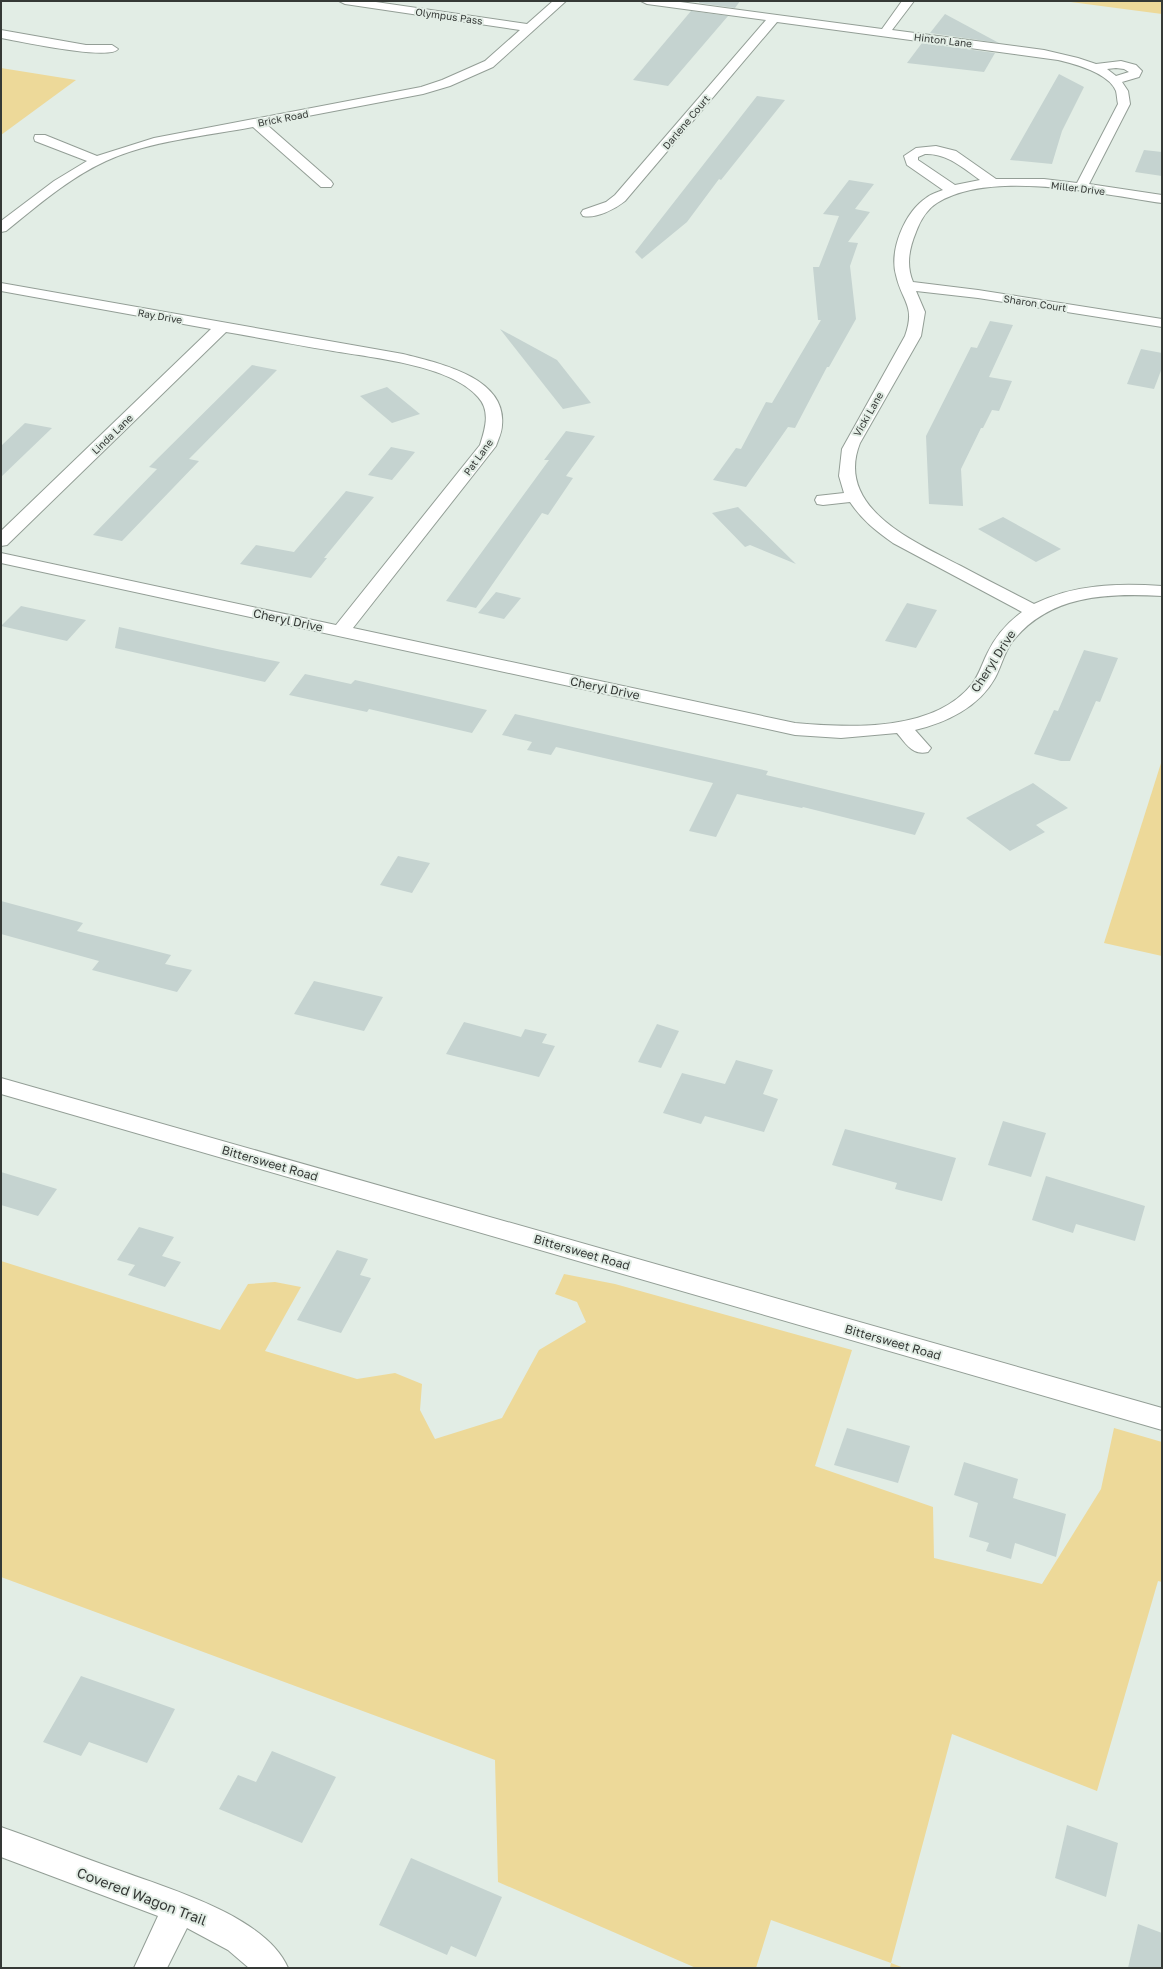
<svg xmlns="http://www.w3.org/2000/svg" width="1163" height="1969" viewBox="0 0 1163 1969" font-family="'Golos Text',sans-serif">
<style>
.green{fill:#edd999}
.building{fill:#c5d3d0}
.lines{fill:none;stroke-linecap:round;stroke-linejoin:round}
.minor-casing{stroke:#939e96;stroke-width:2}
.minor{fill:#fff;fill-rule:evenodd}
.labels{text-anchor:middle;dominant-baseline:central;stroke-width:4;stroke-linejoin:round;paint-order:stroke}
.far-street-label{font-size:10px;fill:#353936;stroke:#e2ede5}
.street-label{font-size:12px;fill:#353936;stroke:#e2ede5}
.near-street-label{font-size:14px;fill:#353936;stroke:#e2ede5}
</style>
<rect width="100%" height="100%" fill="#e2ede5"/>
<g class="green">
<polygon points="1063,1 1162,1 1162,14"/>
<polygon points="1,68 76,80 1,135"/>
<polygon points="1162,760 1162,956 1104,943"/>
<polygon points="1,1261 220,1330 248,1284 275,1282 301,1287 265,1351 357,1379 395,1373 422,1384 420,1410 435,1439 502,1418 539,1350 586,1322 577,1302 555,1294 564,1274 615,1284 852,1350 815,1466 933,1507 934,1558 1042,1584 1101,1489 1114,1428 1162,1442 1162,1582 1158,1581 1097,1791 952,1734 891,1963 904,1968 890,1968 891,1963 771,1920 756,1968 696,1968 498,1882 495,1760 1,1577"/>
</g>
<g class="building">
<polygon points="700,1 740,1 735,8 699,3"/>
<polygon points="691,11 728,16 668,86 633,80"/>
<polygon points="945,14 999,43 930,33"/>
<polygon points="922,43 995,53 984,72 907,63"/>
<polygon points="1059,74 1084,87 1062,131 1052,164 1010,160"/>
<polygon points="757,96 785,100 721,180 719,179 687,222 642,259 635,252"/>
<polygon points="1144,150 1162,152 1162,176 1135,172"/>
<polygon points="849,180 874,184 855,209 870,212 848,242 858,243 850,266 856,319 829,367 827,367 795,428 788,427 746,487 713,480 736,448 741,449 766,402 772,403 821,320 818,320 813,267 819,267 839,216 823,214"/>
<polygon points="990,321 1013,325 989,377 1012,381 999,411 992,410 983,428 981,428 961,469 963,506 929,504 926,436 971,347 977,348"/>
<polygon points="500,329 557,360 591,403 563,409"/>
<polygon points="1141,349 1162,353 1162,368 1154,389 1127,384"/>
<polygon points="252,365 277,370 189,459 199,461 122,541 93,535 157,469 149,467"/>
<polygon points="387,387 420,414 392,423 360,396"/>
<polygon points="25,423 52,428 1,477 1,446"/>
<polygon points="566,431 595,436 566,476 573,478 548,515 542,513 476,608 446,601 549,460 544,460"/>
<polygon points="391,447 415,452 392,480 368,475"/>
<polygon points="346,491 374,497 324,558 327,558 311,578 240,564 256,545 294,552"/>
<polygon points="738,507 796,564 750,545 745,547 712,513"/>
<polygon points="1003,517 1061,549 1036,562 978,529"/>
<polygon points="496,592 521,598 504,619 478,613"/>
<polygon points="907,603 937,610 916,648 885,641"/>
<polygon points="21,606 86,620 67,641 1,626"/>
<polygon points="119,627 217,649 280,662 265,682 115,648"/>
<polygon points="1084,650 1118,658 1100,702 1096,701 1070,761 1061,761 1034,754 1054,710 1058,711"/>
<polygon points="305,674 351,684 355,680 487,710 472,733 369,709 367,712 289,695"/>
<polygon points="515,714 768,771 766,775 925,813 915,835 803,807 802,808 737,794 716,837 689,831 713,783 556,747 551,755 527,750 532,742 502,735"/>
<polygon points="1033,783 1068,808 1036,825 1045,832 1010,851 966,818"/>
<polygon points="398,856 430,863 412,893 380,885"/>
<polygon points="1,901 83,923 77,931 171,955 165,964 192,970 177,992 92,970 99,961 1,934"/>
<polygon points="314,981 383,997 364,1031 294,1014"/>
<polygon points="464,1022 521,1037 525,1029 547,1034 542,1043 555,1046 539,1077 446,1054"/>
<polygon points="657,1024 679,1031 661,1068 638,1062"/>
<polygon points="736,1060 773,1070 763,1094 778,1099 764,1132 705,1116 701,1124 663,1113 682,1073 725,1084"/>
<polygon points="1003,1121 1046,1133 1031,1177 988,1165"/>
<polygon points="845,1129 956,1158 942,1201 895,1189 897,1183 832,1165"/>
<polygon points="1,1172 57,1189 38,1216 1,1205"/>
<polygon points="1046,1176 1145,1206 1135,1241 1076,1224 1073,1233 1032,1220"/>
<polygon points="139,1227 174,1237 162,1256 181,1262 165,1287 128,1275 135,1265 117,1260"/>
<polygon points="337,1250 368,1259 360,1275 371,1278 341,1333 297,1320"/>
<polygon points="847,1428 910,1446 898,1483 834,1465"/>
<polygon points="964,1462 1018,1479 1013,1498 1066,1514 1056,1557 1015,1543 1011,1559 986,1551 989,1543 969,1537 978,1503 954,1495"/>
<polygon points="81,1676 175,1709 147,1763 89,1742 81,1756 43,1742"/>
<polygon points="272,1751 336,1777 302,1843 219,1809 238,1775 256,1782"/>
<polygon points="1067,1825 1118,1843 1106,1897 1055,1878"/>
<polygon points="411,1858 502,1897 476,1957 451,1946 447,1955 379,1925"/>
<polygon points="1138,1924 1162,1933 1162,1968 1128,1968"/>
</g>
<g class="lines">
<defs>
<g id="minor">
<path d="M339,1H369L527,24L553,1H566L493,67L450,86L423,94L266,124L331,181L333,184L331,187H321L253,127C206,136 149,141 106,161C69,178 37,206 6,231L1,232V221L54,181L87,161L35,141L34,138L35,135H45L97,156L154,138L421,87L442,80L485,61L520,30L345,4Z"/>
<path d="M641,1H673L882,29L902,1H914L892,30L1044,50L1078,58L1096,64L1121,61L1136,65L1142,71L1139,77L1122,82L1128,91L1130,104L1089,184L1162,195V203C1101,194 990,169 937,203C927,209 920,221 916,232C909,249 906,265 913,282L978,290L1162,319V327L978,298L916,291L925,312L921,336L860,443C834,508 915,542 961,566C985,579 1009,591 1034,604C1074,584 1118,583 1162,586V596C1106,593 1049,595 1012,642C1004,653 1001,667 995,678C979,707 946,723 915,730L931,748L928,752C913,756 906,744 897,733L841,738L795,735L1,563V553L336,625L480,445C485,429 491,411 478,397C450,365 374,358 333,351C297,345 261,338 226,332L7,545L1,546V531L211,329L1,291V283L403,354C438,363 507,377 502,425C502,432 498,440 496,446L353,628L795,723C850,728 934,732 972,684C979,675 982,664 987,654C995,637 1007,623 1022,612L893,543C876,531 862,520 850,502L823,505L817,504L815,500L817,496L844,493L839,476L842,449L905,336C916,305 902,302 896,275C889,250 905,212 926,198C931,194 938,192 943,190L907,165L904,156L916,148L936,146L956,151L996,179H1044L1077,183L1118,104C1117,100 1117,95 1116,91C1109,73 1075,64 1058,60L777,22L625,201C615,209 596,219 583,216L581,213L583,210L606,202L615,195L766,20L647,4ZM1116,68L1124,69L1129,72L1116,76L1107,69ZM925,154C947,153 963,168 980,180L955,185L918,160V157Z"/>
<path d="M1,30L86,45H112L118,49C110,61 18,41 1,38Z"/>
<polygon points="1,1078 1162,1408 1162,1430 1,1094"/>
<path d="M1,1827C41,1841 81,1857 121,1871C170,1889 267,1917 288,1968H249L228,1950L187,1928L167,1968H134L158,1916L1,1857Z"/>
</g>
</defs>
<use href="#minor" class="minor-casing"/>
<use href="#minor" class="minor"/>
</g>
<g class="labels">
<g class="far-street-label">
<text transform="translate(449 16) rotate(8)">Olympus Pass</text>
<text transform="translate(943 40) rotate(7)">Hinton Lane</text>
<text transform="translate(283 118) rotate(-11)">Brick Road</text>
<text transform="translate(686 122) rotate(-50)">Darlene Court</text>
<text transform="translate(1078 188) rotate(7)">Miller Drive</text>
<text transform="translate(1035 303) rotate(9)">Sharon Court</text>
<text transform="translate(160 316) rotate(10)">Ray Drive</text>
<text transform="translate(868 414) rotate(-60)">Vicki Lane</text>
<text transform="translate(112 434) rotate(-44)">Linda Lane</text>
<text transform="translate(478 457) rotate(-54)">Pat Lane</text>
</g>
<g class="street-label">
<text transform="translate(288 620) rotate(12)">Cheryl Drive</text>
<text transform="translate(993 661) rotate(-57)">Cheryl Drive</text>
<text transform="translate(605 688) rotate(12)">Cheryl Drive</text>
<text transform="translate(270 1163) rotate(16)">Bittersweet Road</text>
<text transform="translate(582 1252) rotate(16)">Bittersweet Road</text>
<text transform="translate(893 1342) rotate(16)">Bittersweet Road</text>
</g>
<g class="near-street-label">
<text transform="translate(142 1896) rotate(21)">Covered Wagon Trail</text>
</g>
</g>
<rect width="1163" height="1969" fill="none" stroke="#353936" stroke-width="4"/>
</svg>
